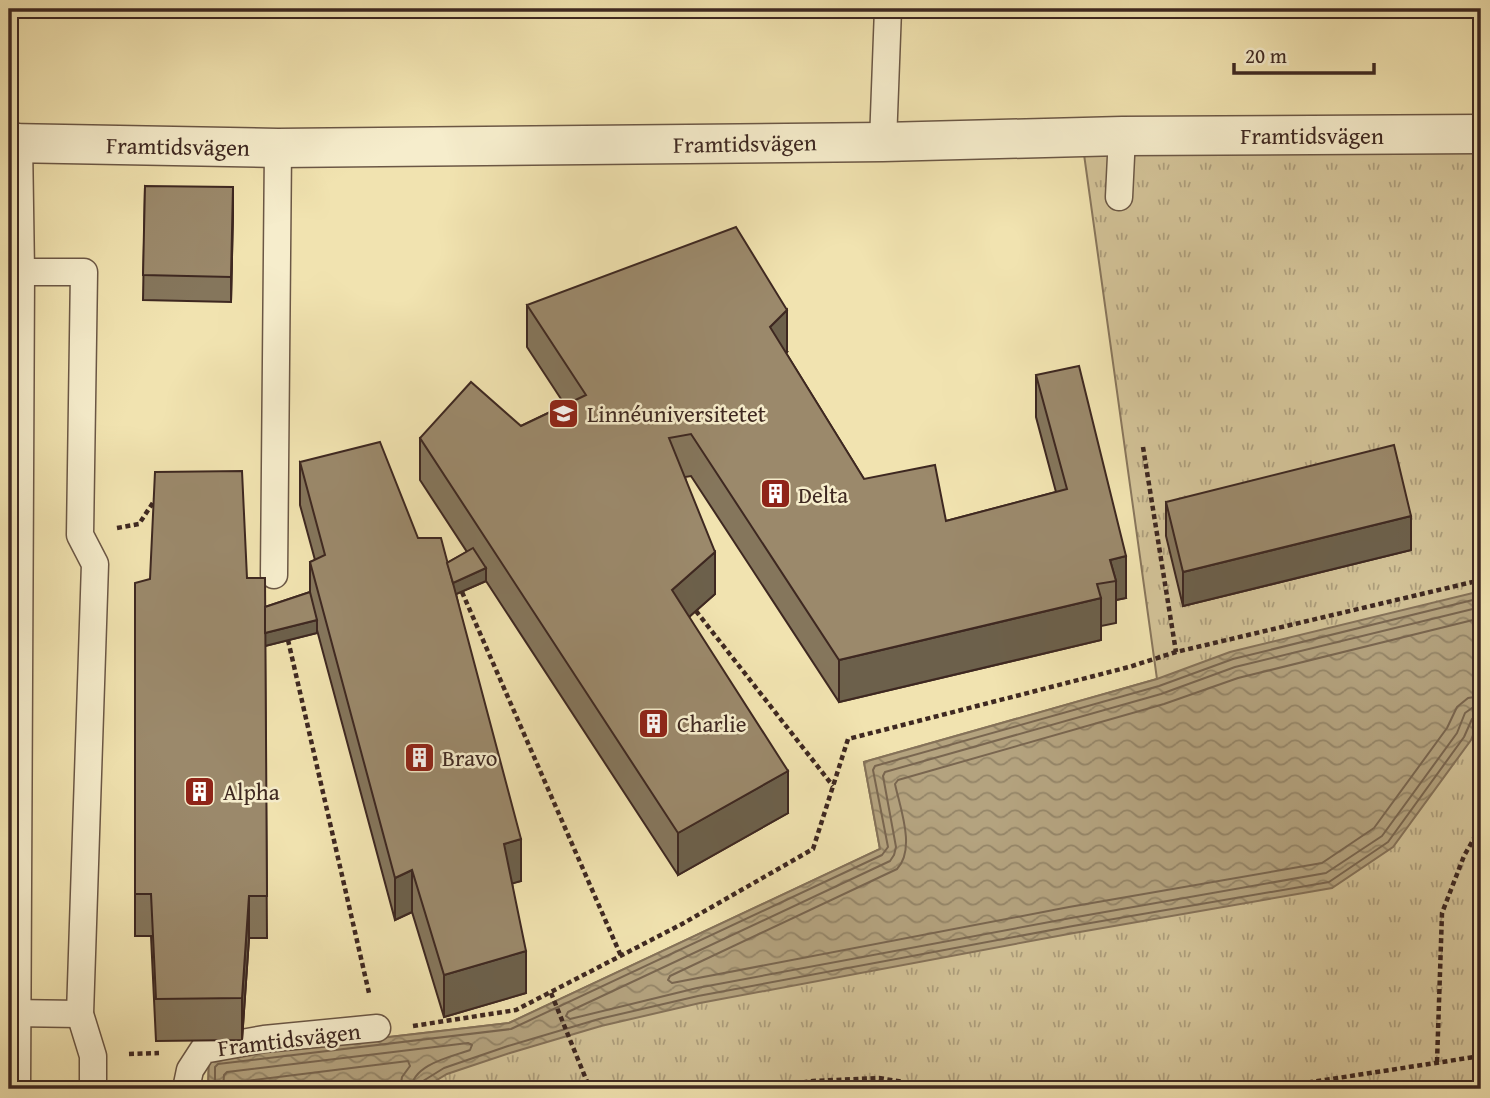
<svg xmlns="http://www.w3.org/2000/svg" width="1490" height="1098" viewBox="0 0 1490 1098" font-family="'Gentium Book Plus',serif">
<style>
.grass{fill:url(#grass-tufts);stroke:#88765c;stroke-width:2}
.water{fill:url(#water-waves);stroke:#857259;stroke-width:2}
.lines{fill:none;stroke-linecap:round;stroke-linejoin:round}
.shore{stroke:#796650;stroke-width:2}
.lane-casing{stroke:#6b5745;stroke-width:29}
.street-casing{stroke:#6b5745;stroke-width:41}
.path{stroke:#3e2821;stroke-width:4.5;stroke-dasharray:5 3.5;stroke-linecap:butt}
.lane{stroke:#f6edcc;stroke-width:26}
.street{stroke:#f6edcc;stroke-width:38}
.wall{fill:#85765c;stroke:#3e2821;stroke-width:2}
.shaded-wall{fill:#6c604b;stroke:#3e2821;stroke-width:2}
.building{fill:#9b896b;stroke:#3e2821;stroke-width:2}
.labels{text-anchor:middle;dominant-baseline:central;stroke-width:5;stroke-linejoin:round;paint-order:stroke}
.street-label{font-size:23px;fill:#3e2821;stroke:#f6edcc}
.poi-label{font-size:23px;fill:#3e2821;stroke:#f6edcc;text-anchor:start}
</style>
<defs>
<pattern id="grass-tufts" width="24" height="20" patternUnits="userSpaceOnUse" patternTransform="scale(1.75)"><rect width="24" height="20" fill="#d3c398"/><path d="M3 7l-1-3M5 7V3M7 7l1-3M15 17l-1-3M17 17v-4M19 17l1-3" fill="none" stroke="#ad9e7c"/></pattern>
<pattern id="water-waves" width="16" height="10" patternUnits="userSpaceOnUse" patternTransform="scale(1.75)"><rect width="16" height="10" fill="#b4a37f"/><path d="M0 5q4-4 8 0t8 0" fill="none" stroke="#948568"/></pattern>
</defs>
<rect width="100%" height="100%" fill="#f1e3b0"/>
<filter id="stains"><feTurbulence type="fractalNoise" baseFrequency=".00286" numOctaves="4"/><feColorMatrix values="0 0 0 0 .2 0 0 0 0 .09 0 0 0 0 .02 0 0 0 .5 -.17"/></filter>
<radialGradient id="worn" r=".72"><stop offset=".6" stop-color="#630" stop-opacity="0"/><stop offset="1" stop-color="#630" stop-opacity=".3"/></radialGradient>
<polygon class="grass" points="1082,140 1481,146 1481,1089 208,1089 209,1058 509,1023 880,849 864,762 1157,679"/>
<polygon class="water" points="1481,591 1481,715 1471,740 1393,847 1332,888 1074,933 700,1003 601,1026 510,1053 447,1074 422,1089 208,1089 209,1058 509,1023 880,849 864,762 1157,679 1230,652"/>
<g class="lines">
<g class="shore">
<polyline points="1481,607 1235,667 1161,694 885,772 883,776 896,847 894,855 890,861 568,1012 566,1016 570,1019 697,988 1071,918 1326,873 1382,836 1457,733 1465,713 1472,708 1481,706"/>
<path d="M1481,618L1238,678L1164,704L898,780L895,784C900,808 916,849 897,869L670,976L668,980L672,983L1069,907L1322,863L1374,828L1447,728L1457,707L1468,698L1481,696"/>
<polyline points="215,1089 215,1067 218,1064 511,1029 882,855 888,847 873,770 875,766 1159,686 1233,659 1481,598"/>
<path d="M223,1089L224,1075L227,1072L468,1043L472,1045L470,1050C451,1057 413,1064 411,1089"/>
<polyline points="234,1089 234,1083 237,1082 408,1061 410,1066 402,1077 400,1089"/>
<polyline points="420,1089 423,1081 444,1068 508,1046 599,1019 698,996 1073,926 1329,882 1388,842 1464,737 1472,719 1481,715"/>
</g>
<defs>
<g id="lane">
<polyline points="883,142 888,9"/>
<polyline points="1119,197 1122,136"/>
<polyline points="15,272 84,272 80,535 95,564 80,1014 93,1056 93,1089"/>
<polyline points="274,575 278,148"/>
<polyline points="11,1013 80,1014"/>
<polyline points="186,1089 190,1070 203,1050 264,1039 377,1028"/>
</g>
<g id="street">
<polyline points="9,143 278,148 883,142 1122,136 1481,134"/>
<polyline points="11,1089 15,272 13,142"/>
</g>
</defs>
<use href="#lane" class="lane-casing"/>
<use href="#street" class="street-casing"/>
<g class="path">
<polyline points="14,99 16,9"/>
<polyline points="1143,447 1176,652"/>
<polyline points="117,528 139,524 156,498"/>
<polyline points="462,592 621,956"/>
<polyline points="696,611 833,786"/>
<polyline points="288,640 369,993"/>
<polyline points="551,993 590,1089"/>
<polyline points="413,1026 516,1010 682,924 813,849 848,739 1129,667 1176,652 1481,580"/>
<polyline points="129,1054 159,1053"/>
<polyline points="1437,1062 1442,913 1464,856 1481,826"/>
<polyline points="752,1089 813,1081 879,1078 946,1089"/>
<polyline points="1266,1089 1481,1056"/>
</g>
<use href="#lane" class="lane"/>
<use href="#street" class="street"/>
</g>
<g class="wall">
<polygon points="145,186 233,211 231,302 143,300"/>
<polygon points="527,305 787,352 786,353 864,479 946,521 1056,492 1036,417 1036,375 1126,598 1116,600 1116,623 1101,626 1101,640 839,702 691,476 685,477 715,594 689,617 788,813 678,875 486,581 456,594 521,881 512,883 526,993 444,1017 412,912 395,920 317,630 317,633 265,646 267,938 249,938 242,1040 156,1041 151,936 135,936 135,625 247,578 265,607 310,592 310,562 315,560 300,505 300,462 418,538 447,563 467,552 420,480 420,438 521,426 565,405 527,347"/>
<polygon points="1166,502 1411,550 1183,606 1166,536"/>
</g>
<g class="shaded-wall">
<polygon points="233,187 233,211 231,302 231,277"/>
<polygon points="787,310 787,352 770,369 770,327"/>
<polygon points="1411,516 1411,550 1183,606 1183,572"/>
<polygon points="715,552 715,594 672,632 672,590"/>
<polygon points="1126,556 1126,598 1116,600 1116,581 1110,560"/>
<polygon points="486,568 486,581 445,599 445,586"/>
<polygon points="1101,598 1101,640 839,702 839,660"/>
<polygon points="317,620 317,633 265,646 265,633"/>
<polygon points="788,771 788,813 678,875 678,833"/>
<polygon points="521,839 521,881 504,886 504,844"/>
<polygon points="412,870 412,912 395,920 395,878"/>
<polygon points="249,896 249,938 242,1040 242,998"/>
<polygon points="526,951 526,993 444,1017 444,975"/>
</g>
<g class="building">
<polygon points="145,186 233,187 231,277 143,275"/>
<polygon points="736,227 787,310 770,327 864,479 935,465 946,521 1067,489 1036,375 1079,366 1126,556 1110,560 1116,581 1097,584 1101,598 839,660 691,434 669,438 715,552 672,590 788,771 678,833 420,438 471,382 521,426 586,395 527,305"/>
<polygon points="380,442 418,538 441,538 521,839 504,844 526,951 444,975 412,870 395,878 310,562 325,555 300,462"/>
<polygon points="1394,445 1411,516 1183,572 1166,502"/>
<polygon points="242,471 247,578 265,578 267,896 249,896 242,998 156,999 151,894 135,894 135,583 150,579 155,472"/>
<polygon points="473,548 486,568 453,583 447,563"/>
<polygon points="310,592 317,620 265,633 265,607"/>
</g>
<defs>
<symbol id="university-square" viewBox="-11 -11 22 22"><rect x="-9" y="-9" width="18" height="18" rx="4" fill="#8f2418" stroke="#f6edcc"/><path d="M0-5L7-2L0 1L-7-2ZM-4 1L0 2.5L4 1V4Q0 6-4 4Z" fill="#fff"/></symbol>
<symbol id="building-square" viewBox="-11 -11 22 22"><rect x="-9" y="-9" width="18" height="18" rx="4" fill="#8f2418" stroke="#f6edcc"/><path d="M-4-6H4V6H1V3H-1V6H-4ZM-2.5-4.3h1.7v1.8h-1.7ZM.8-4.3h1.7v1.8H.8ZM-2.5-1h1.7V.8h-1.7ZM.8-1h1.7V.8H.8Z" fill="#fff"/></symbol>
</defs>
<g fill-rule="evenodd">
<use href="#university-square" x="546" y="396" width="35" height="35"/>
<use href="#building-square" x="758" y="476" width="35" height="35"/>
<use href="#building-square" x="636" y="706" width="35" height="35"/>
<use href="#building-square" x="402" y="740" width="35" height="35"/>
<use href="#building-square" x="182" y="774" width="35" height="35"/>
</g>
<g class="labels">
<g class="street-label">
<text x="1312" y="135">Framtidsvägen</text>
<text transform="translate(745 143) rotate(-1)">Framtidsvägen</text>
<text transform="translate(178 146) rotate(1)">Framtidsvägen</text>
<text transform="translate(289 1039) rotate(-7)">Framtidsvägen</text>
</g>
<g class="poi-label">
<text x="587" y="413">Linnéuniversitetet</text>
<text x="798" y="494">Delta</text>
<text x="677" y="723">Charlie</text>
<text x="442" y="757">Bravo</text>
<text x="223" y="791">Alpha</text>
</g>
</g>
<rect width="1490" height="1098" fill="none" stroke="#f1e3b0" stroke-width="35"/>
<rect x="10" y="10" width="1469" height="1077" fill="none" stroke="#3e2821" stroke-width="3.5"/>
<rect x="18" y="18" width="1455" height="1063" fill="none" stroke="#3e2821" stroke-width="2"/>
<path d="M1234 63v10h140v-10" fill="none" stroke="#3e2821" stroke-width="3.5"/>
<text x="1245" y="63" font-size="21" fill="#3e2821" stroke="#f6edcc" stroke-width="5" paint-order="stroke">20 m</text>
<rect width="100%" height="100%" filter="url(#stains)"/>
<rect width="100%" height="100%" fill="url(#worn)"/>
</svg>
